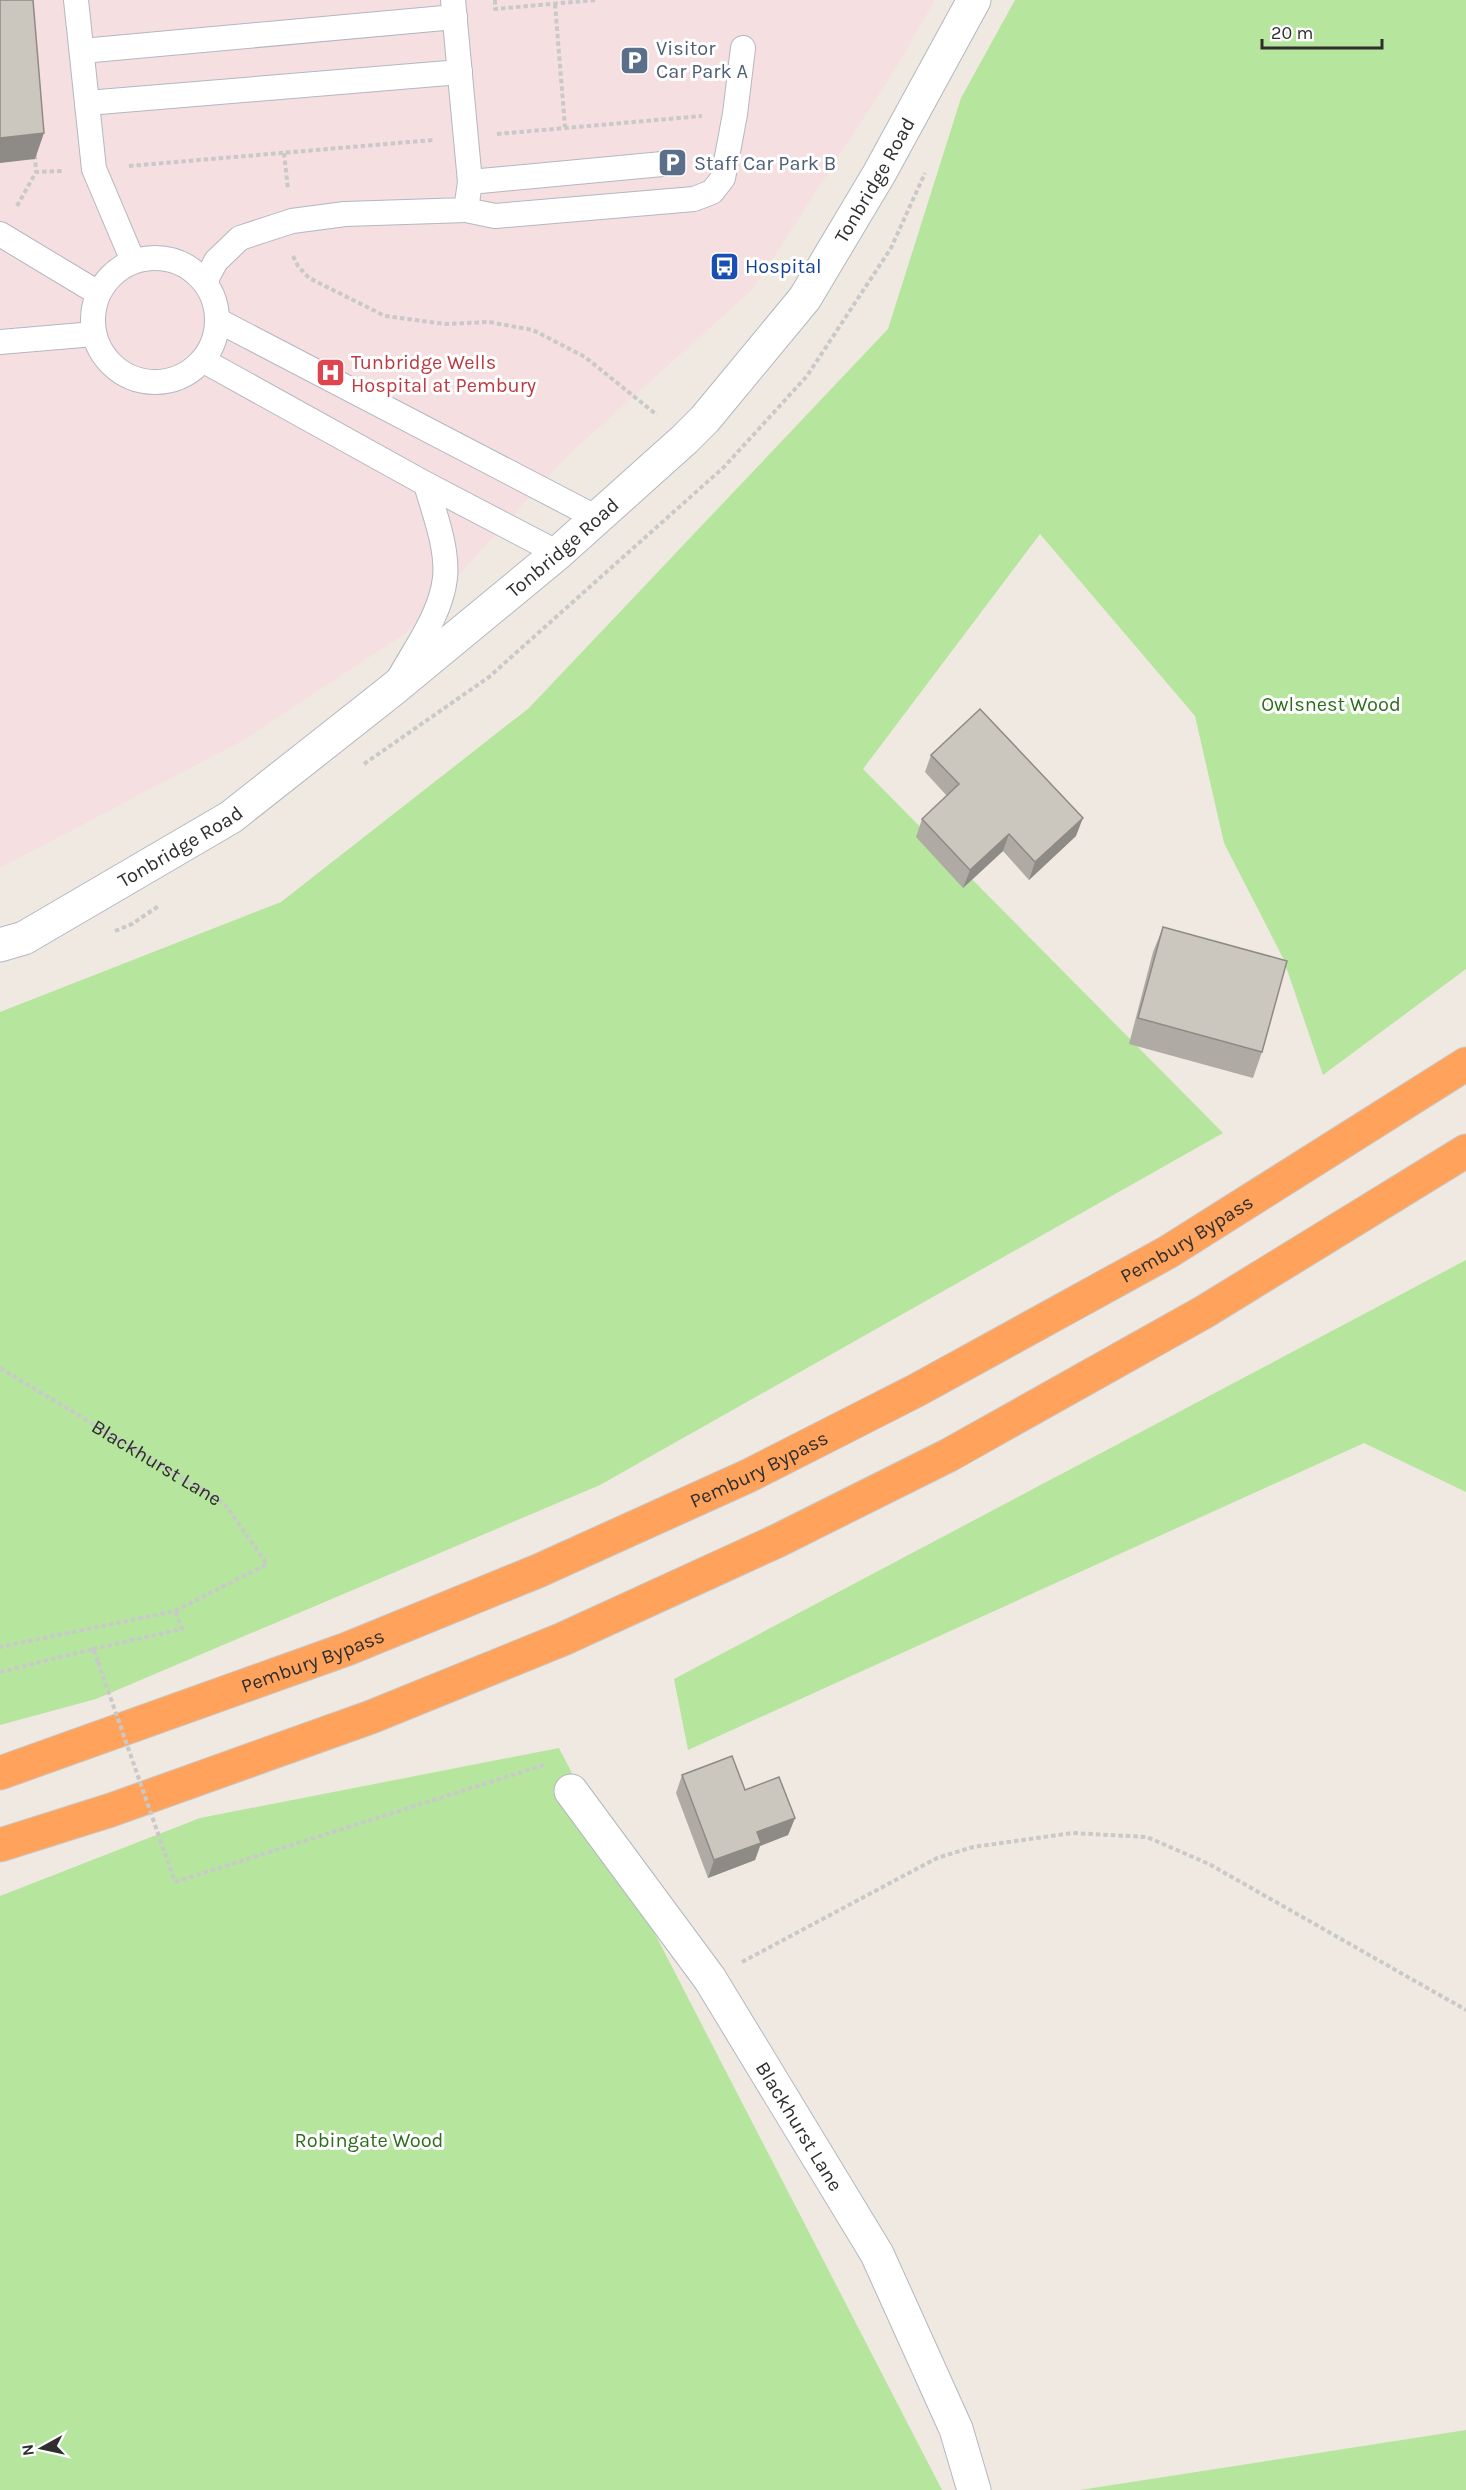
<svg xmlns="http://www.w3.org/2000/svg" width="1466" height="2490" viewBox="0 0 1466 2490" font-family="Karla,sans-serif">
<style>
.medical{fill:#f5dfe0}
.green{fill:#b6e59e}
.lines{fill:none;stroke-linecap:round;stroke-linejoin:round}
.lane-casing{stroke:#b4b7c1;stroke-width:26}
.street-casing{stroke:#b4b7c1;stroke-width:35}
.secondary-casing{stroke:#b4b7c1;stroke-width:35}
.highway-casing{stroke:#c9c9c9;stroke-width:35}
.path{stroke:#c9c9c9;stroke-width:4;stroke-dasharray:4.5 3;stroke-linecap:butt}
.lane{stroke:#fff;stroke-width:24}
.street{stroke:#fff;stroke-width:33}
.secondary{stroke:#fff;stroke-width:33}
.highway{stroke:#ffa35c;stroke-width:33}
.path-bridge{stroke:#c9c9c9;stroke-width:4;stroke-dasharray:4.5 3;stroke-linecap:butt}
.wall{fill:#afaba4}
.shaded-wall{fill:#8e8b86}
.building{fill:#cbc7bf;stroke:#8e8b86;stroke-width:1.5}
.labels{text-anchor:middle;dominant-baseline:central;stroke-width:6;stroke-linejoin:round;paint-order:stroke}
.service-label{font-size:20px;fill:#4e5e75;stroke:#fff;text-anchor:start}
.street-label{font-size:20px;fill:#2e2e2e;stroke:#fff}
.transit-label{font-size:20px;fill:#164399;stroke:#fff;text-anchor:start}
.health-label{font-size:20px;fill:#be3a42;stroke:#fff;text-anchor:start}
.park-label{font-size:20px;fill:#2c6e1b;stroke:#fff}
</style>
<rect width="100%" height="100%" fill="#efe9e1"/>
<polygon class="medical" points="0,0 935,0 897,66 753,289 565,458 406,633 242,741 0,868"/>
<g class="green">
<polygon points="1015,0 1466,0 1466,969 1323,1075 1283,958 1224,843 1195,716 1040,534 863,769 1223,1133 600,1485 96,1699 0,1725 0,1012 281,902 529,708 888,329 961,98"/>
<polygon points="1466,1260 1466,1492 1364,1443 688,1750 674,1679"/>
<polygon points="559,1748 942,2490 0,2490 0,1896 200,1818"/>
<polygon points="1466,2430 1466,2490 1080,2490"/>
</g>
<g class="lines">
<defs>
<g id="lane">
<polyline points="76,0 94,169 133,261"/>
<polyline points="82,51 455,17"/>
<polyline points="87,103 460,72"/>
<polyline points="470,182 673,163"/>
<polyline points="466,210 495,216 694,199 712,192 723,178 735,114 743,48"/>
<polyline points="0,234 98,293"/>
<circle cx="155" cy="320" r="62"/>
<polyline points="205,282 216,261 240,238 292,221 345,214 466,210 470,182 453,0"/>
<polyline points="217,320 597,518"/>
<polyline points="0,342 94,334"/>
<polyline points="204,361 426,484 558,553"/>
<path d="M399,678C416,647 441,614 445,578C448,547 434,513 426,484"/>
</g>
<g id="street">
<path id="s2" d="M571,1791L710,1979L877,2254L956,2429L974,2490"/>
</g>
<g id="secondary">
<path id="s3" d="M0,945L24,938L231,817L392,690L558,553L685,439L705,419L805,298L879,174L974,0"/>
</g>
<g id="highway">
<path id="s4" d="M0,1773L347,1649L538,1571L748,1476L917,1390L1168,1252L1466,1064"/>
<polyline points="0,1845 111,1810 371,1717 563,1639 777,1541 949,1455 1204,1312 1466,1151"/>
</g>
</defs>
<use href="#lane" class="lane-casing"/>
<use href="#street" class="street-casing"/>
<use href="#secondary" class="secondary-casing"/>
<use href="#highway" class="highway-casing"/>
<g class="path">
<polyline points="495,0 495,9 595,0"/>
<polyline points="555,4 565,127"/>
<polyline points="497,134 702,116"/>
<polyline points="284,153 288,189"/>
<polyline points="35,155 36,172"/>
<polyline points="129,166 433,140"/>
<polyline points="17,206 36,172 62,171"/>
<polyline points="293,256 298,266 309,278 385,316 445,324 489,322 533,330 585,357 657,415"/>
<polyline points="364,764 489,677 724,467 807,376 891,248 925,173"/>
<polyline points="115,931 132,924 160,905"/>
<path id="s1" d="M0,1368L224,1503L267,1564L175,1611L0,1647"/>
<polyline points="93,1649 182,1629 175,1611"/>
<polyline points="0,1672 93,1649 98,1662"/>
<polyline points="175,1882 544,1765"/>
<polyline points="742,1962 937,1858 973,1847 1072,1833 1147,1837 1209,1864 1466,2010"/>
</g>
<use href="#lane" class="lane"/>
<use href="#street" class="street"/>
<use href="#secondary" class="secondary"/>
<use href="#highway" class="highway"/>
<polyline class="path-bridge" points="98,1662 175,1882"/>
</g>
<g class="wall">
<polygon points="931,755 1076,836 1029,880 1003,851 963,888 916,837 922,819 947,796 925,772"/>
<polygon points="1163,927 1262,1052 1253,1078 1129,1044 1153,952"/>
<polygon points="682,1775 745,1790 795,1818 788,1835 760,1846 755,1860 708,1878 676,1793"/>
</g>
<g class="shaded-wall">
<polygon points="44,133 35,159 0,163 0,138"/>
<polygon points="1083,818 1076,836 1029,880 1035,862"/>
<polygon points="1009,834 1003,851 963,888 970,870"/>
<polygon points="795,1818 788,1835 760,1846 755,1860 708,1878 714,1860 757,1832"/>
</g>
<g class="building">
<polygon points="0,0 33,0 44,133 0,138"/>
<polygon points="980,709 1083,818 1035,862 1009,834 970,870 922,819 959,784 931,755"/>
<polygon points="1163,927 1287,961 1262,1052 1138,1018"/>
<polygon points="732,1756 745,1790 779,1777 795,1818 757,1832 761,1843 714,1860 682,1775"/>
</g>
<defs>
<symbol id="parking-square" viewBox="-11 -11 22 22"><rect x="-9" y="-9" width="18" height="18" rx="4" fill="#5c6f8a" stroke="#fff"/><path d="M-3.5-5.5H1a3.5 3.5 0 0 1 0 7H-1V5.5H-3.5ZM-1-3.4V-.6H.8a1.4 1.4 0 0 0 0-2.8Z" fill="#fff"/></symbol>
<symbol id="bus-square" viewBox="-11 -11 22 22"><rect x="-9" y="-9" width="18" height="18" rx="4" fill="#1a4fb4" stroke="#fff"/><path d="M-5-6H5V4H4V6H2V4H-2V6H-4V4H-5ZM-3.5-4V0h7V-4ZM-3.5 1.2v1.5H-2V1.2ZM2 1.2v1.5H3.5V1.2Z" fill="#fff"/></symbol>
<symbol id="hospital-square" viewBox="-11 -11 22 22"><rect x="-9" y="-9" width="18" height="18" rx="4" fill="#e0444e" stroke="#fff"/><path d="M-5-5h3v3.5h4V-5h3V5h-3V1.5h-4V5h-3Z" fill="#fff"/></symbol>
</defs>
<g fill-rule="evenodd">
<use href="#parking-square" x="618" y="44" width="33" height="33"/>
<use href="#parking-square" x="656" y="146" width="33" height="33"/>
<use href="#bus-square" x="708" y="250" width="33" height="33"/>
<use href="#hospital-square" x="314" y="356" width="33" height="33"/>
</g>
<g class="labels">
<g class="service-label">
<text x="656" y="48">Visitor<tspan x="656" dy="23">Car Park A</tspan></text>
<text x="694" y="163">Staff Car Park B</text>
</g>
<g class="street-label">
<text stroke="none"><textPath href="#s3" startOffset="1178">Tonbridge Road</textPath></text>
<text stroke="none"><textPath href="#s3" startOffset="692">Tonbridge Road</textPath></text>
<text stroke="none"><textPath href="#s3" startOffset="206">Tonbridge Road</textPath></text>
<text stroke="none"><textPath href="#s4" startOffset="1304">Pembury Bypass</textPath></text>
<text stroke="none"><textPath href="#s1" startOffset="183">Blackhurst Lane</textPath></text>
<text stroke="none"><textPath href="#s4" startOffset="818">Pembury Bypass</textPath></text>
<text stroke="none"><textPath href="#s4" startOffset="332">Pembury Bypass</textPath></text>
<text stroke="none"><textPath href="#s2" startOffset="406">Blackhurst Lane</textPath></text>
</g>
<g class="transit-label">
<text x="745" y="266">Hospital</text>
</g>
<g class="health-label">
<text x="351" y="362">Tunbridge Wells<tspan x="351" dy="23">Hospital at Pembury</tspan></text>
</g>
<g class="park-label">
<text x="1331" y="704">Owlsnest Wood</text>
<text x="369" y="2140">Robingate Wood</text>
</g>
</g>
<g transform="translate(42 2448) rotate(262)" stroke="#ffffff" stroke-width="4.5" paint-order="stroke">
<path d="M0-4.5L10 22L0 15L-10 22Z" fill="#2e2e2e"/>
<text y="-9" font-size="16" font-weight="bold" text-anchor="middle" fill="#2e2e2e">N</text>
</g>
<path d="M1262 39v9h120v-9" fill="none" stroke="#2e2e2e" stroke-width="3"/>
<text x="1271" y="39" font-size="18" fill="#2e2e2e" stroke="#ffffff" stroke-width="4.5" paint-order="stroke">20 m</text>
</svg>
